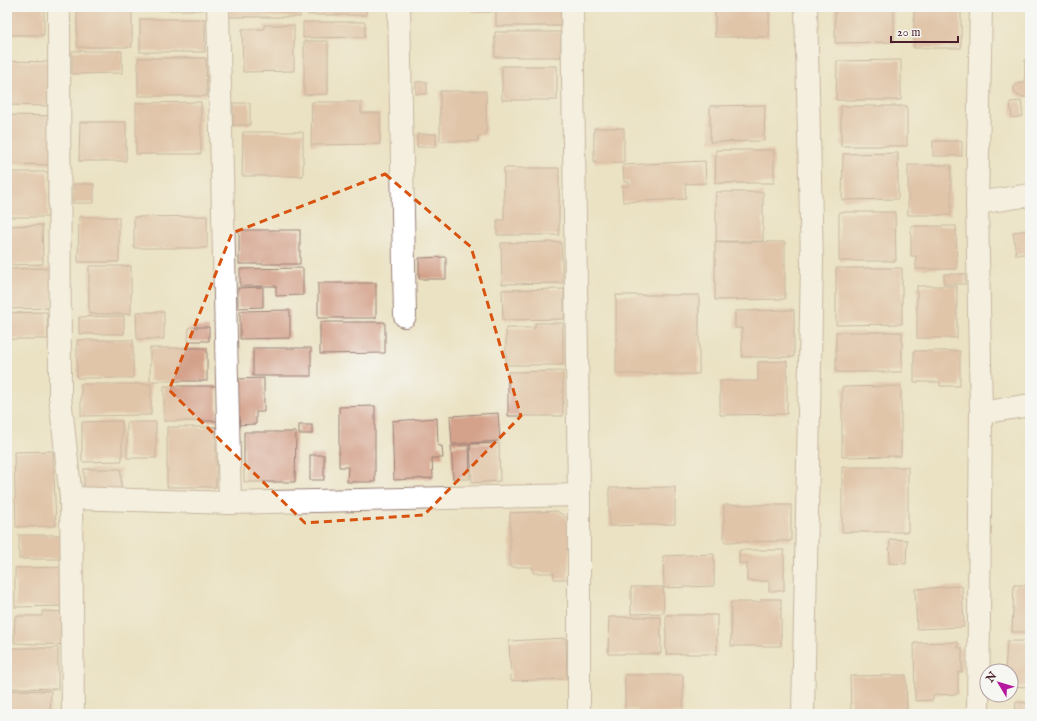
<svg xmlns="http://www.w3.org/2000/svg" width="1037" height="721" viewBox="0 0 1037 721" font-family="'IM FELL English',serif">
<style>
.building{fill:#d4a28b}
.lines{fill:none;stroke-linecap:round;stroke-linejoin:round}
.minor-casing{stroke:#9a8077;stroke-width:24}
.minor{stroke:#fff;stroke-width:22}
.marked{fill:none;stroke:#d8530f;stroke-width:3;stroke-dasharray:8 5;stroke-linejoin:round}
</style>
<rect width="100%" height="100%" fill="#f6f6f2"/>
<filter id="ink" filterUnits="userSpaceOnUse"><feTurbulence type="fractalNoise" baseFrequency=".025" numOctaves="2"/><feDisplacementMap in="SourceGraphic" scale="8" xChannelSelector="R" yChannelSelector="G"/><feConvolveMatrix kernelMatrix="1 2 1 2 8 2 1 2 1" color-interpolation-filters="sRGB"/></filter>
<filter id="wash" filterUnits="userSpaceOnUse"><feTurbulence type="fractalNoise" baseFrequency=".012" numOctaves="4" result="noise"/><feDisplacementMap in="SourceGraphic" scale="16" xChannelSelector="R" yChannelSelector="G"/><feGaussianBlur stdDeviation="0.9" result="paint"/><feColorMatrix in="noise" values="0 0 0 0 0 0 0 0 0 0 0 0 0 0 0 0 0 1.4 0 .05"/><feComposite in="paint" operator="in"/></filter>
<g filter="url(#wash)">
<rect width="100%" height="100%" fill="#ebe2c3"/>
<g id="blocks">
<g class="building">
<rect x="7" y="7" width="37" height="28"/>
<rect x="77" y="7" width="55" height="40"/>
<rect x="138" y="7" width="64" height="3"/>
<rect x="229" y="7" width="71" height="10"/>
<rect x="308" y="7" width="58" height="8"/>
<rect x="471" y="7" width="21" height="5"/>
<rect x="496" y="7" width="65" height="19"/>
<rect x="715" y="7" width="54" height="30"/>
<polygon points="835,7 894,7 894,42 835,43"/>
<rect x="914" y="7" width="47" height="41"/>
<rect x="140" y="19" width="65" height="33"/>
<polygon points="303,22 365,22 365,37 303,38"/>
<polygon points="264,25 294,25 294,71 243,72 242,29 264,29"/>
<rect x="495" y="32" width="66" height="25"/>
<polygon points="304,41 328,41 328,94 304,95"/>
<polygon points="72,51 122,51 122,73 72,74"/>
<polygon points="138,58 206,58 207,96 138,96"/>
<polygon points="901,60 901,100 836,100 837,61"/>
<polygon points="1025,60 1030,60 1030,97 1021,97 1017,95 1014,92 1014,87 1017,84 1025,82"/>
<polygon points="7,61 50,62 48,106 7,105"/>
<rect x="502" y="66" width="55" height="34"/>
<rect x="416" y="82" width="11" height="12"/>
<polygon points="440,91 486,91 486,135 478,136 478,141 440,141"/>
<polygon points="1021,101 1023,116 1012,118 1010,102"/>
<polygon points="201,102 201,154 136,154 136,103"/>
<polygon points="312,102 361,102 361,113 380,113 380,144 311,145"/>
<rect x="233" y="103" width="17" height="22"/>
<polygon points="765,105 764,141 710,142 710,106"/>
<rect x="841" y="106" width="66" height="40"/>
<polygon points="7,115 57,116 55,165 7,164"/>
<polygon points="80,122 126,122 126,161 79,161"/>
<polygon points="594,128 624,128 624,162 594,163"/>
<polygon points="243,132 303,132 303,176 242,176"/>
<rect x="417" y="134" width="19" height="13"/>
<rect x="933" y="141" width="29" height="15"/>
<polygon points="716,150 774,150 774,183 715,183"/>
<polygon points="898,153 898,199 842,200 843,154"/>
<polygon points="705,161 706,183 685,184 686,199 623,202 622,186 629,186 629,182 624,182 623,165"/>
<rect x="908" y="165" width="43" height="50"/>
<polygon points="504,168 559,168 559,235 497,235 497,220 504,220"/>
<rect x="7" y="172" width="41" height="45"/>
<rect x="73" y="184" width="21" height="19"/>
<rect x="716" y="192" width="47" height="49"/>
<polygon points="839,212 895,212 896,261 839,261"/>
<polygon points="207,216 207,248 134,248 134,217"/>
<polygon points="79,217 119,217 119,262 78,262"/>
<polygon points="42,225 43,264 7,265 7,226"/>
<polygon points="911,226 956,226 957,269 916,269 916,256 911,256"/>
<rect x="239" y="230" width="61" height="34"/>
<polygon points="1030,230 1030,253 1016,255 1013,232"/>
<polygon points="561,242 563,283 502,284 501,243"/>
<polygon points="715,242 785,242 785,299 715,300"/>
<polygon points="446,257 446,279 419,279 419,258"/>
<rect x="89" y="266" width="42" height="48"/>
<polygon points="52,268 53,308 7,309 7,269"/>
<polygon points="303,268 303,295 276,296 276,286 240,286 240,269"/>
<polygon points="836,268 902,268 902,324 836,325"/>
<rect x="944" y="274" width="21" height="10"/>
<rect x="318" y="283" width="58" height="35"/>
<rect x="917" y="286" width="40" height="52"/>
<polygon points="263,287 263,307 238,308 238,288"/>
<polygon points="564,289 564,319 503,320 502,290"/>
<rect x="616" y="295" width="83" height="79"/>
<polygon points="290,310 290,338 240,339 240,311"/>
<polygon points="794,310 794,357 742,357 742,328 735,328 735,311"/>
<polygon points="47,312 48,339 7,339 7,313"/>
<polygon points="136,312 164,312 164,339 137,339"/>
<polygon points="124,316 124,334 79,334 79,317"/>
<polygon points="320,322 385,322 385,353 320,354"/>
<polygon points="535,323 563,323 563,365 506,365 506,328 535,328"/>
<polygon points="189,327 209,327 209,341 188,341"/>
<rect x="836" y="332" width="66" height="40"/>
<rect x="77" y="340" width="56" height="38"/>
<rect x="150" y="348" width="57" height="33"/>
<rect x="253" y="348" width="58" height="28"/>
<polygon points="914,351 960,351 960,386 940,386 940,382 914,382"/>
<polygon points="787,361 787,414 720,415 720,381 758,381 758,362"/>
<polygon points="563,371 563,416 508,416 508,372"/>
<polygon points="264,378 264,412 256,412 256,424 237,425 236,379"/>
<polygon points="81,384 151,384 151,415 81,416"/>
<rect x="164" y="386" width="53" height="35"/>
<polygon points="901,386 901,456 842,457 842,387"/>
<polygon points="375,406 375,482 347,482 348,467 339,467 339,407"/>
<polygon points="498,413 500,441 452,444 450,416"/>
<polygon points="437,418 438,446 442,446 443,458 432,458 433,478 394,480 392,421"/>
<polygon points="122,421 122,461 82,462 82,422"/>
<rect x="127" y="422" width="29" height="36"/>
<rect x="299" y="425" width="13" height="9"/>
<rect x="167" y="427" width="49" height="60"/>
<polygon points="244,432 296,432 295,482 244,482"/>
<polygon points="499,443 500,481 472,483 470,444"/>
<polygon points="469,445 470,479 453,479 451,446"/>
<polygon points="53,451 56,526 16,527 14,452"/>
<rect x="310" y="455" width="14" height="25"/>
<rect x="842" y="467" width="66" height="65"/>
<rect x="84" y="469" width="37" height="26"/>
<polygon points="675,487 675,524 609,526 609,488"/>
<polygon points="724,505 791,505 791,541 724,542"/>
<polygon points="557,511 571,521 568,579 554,579 554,573 533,573 533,567 510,567 510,513"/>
<rect x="19" y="535" width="42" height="24"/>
<polygon points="890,539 907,540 906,564 889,563"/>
<polygon points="739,550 784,550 784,591 769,591 769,581 747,581 747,563 739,563"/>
<polygon points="714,554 714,586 664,588 663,556"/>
<polygon points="67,567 68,606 15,607 15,568"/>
<polygon points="1014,585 1030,585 1030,632 1012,632"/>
<polygon points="962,586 964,627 917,629 915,589"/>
<polygon points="631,587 663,587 664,613 631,614"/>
<polygon points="761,599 781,599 781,646 731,646 731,602 761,602"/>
<polygon points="42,611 68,612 66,645 14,643 15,616 42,616"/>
<rect x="666" y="615" width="51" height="39"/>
<polygon points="609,617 661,617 661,654 608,654"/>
<polygon points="566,638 567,679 511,681 509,641"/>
<polygon points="1007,641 1030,641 1030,687 1011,686 1011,671 1005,671"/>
<polygon points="958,642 958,648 962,648 962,672 958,672 958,694 933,695 933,700 915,701 914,643"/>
<polygon points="11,648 58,648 58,689 11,688"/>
<polygon points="625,675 683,675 683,714 637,714 637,710 625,710"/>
<polygon points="906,675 907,710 851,712 850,676"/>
<polygon points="7,690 51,691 50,714 7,714"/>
<polygon points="1016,702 1030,703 1030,714 1015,714"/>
</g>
</g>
</g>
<g filter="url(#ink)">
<use href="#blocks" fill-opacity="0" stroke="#9a8077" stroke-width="1"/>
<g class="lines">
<defs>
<g id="minor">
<polyline points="59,7 60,397 71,498 73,714"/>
<polyline points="218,7 230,503"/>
<polyline points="399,7 405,316"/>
<polyline points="572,7 579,495 579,714"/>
<polyline points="977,203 1030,195"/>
<polyline points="981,413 1030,405"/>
<polyline points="71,498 230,503 579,495"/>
<polyline points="803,714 812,263 806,7"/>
<polyline points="978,714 981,413 977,203 981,7"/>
</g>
</defs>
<use href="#minor" class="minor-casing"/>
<use href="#minor" class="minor"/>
</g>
</g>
<path d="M0 0H1037V721H0ZM385,174L471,247L521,416L424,515L305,523L169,390L232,233Z" fill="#ebe2c3" fill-opacity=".55" fill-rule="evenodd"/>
<path class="marked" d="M385,174L471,247L521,416L424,515L305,523L169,390L232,233Z"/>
<rect width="1037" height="721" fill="none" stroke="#f6f6f2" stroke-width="24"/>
<g transform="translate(999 683) rotate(308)"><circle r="19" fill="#f6f6f2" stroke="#b1a0a2"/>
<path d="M0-3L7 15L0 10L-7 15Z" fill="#b5179e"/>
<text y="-6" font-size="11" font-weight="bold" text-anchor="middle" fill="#4a1f2b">N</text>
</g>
<path d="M891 36v6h67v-6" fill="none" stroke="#4a1f2b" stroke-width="2"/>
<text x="897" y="36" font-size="12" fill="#4a1f2b" stroke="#f6f6f2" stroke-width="3" paint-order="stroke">20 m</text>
</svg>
